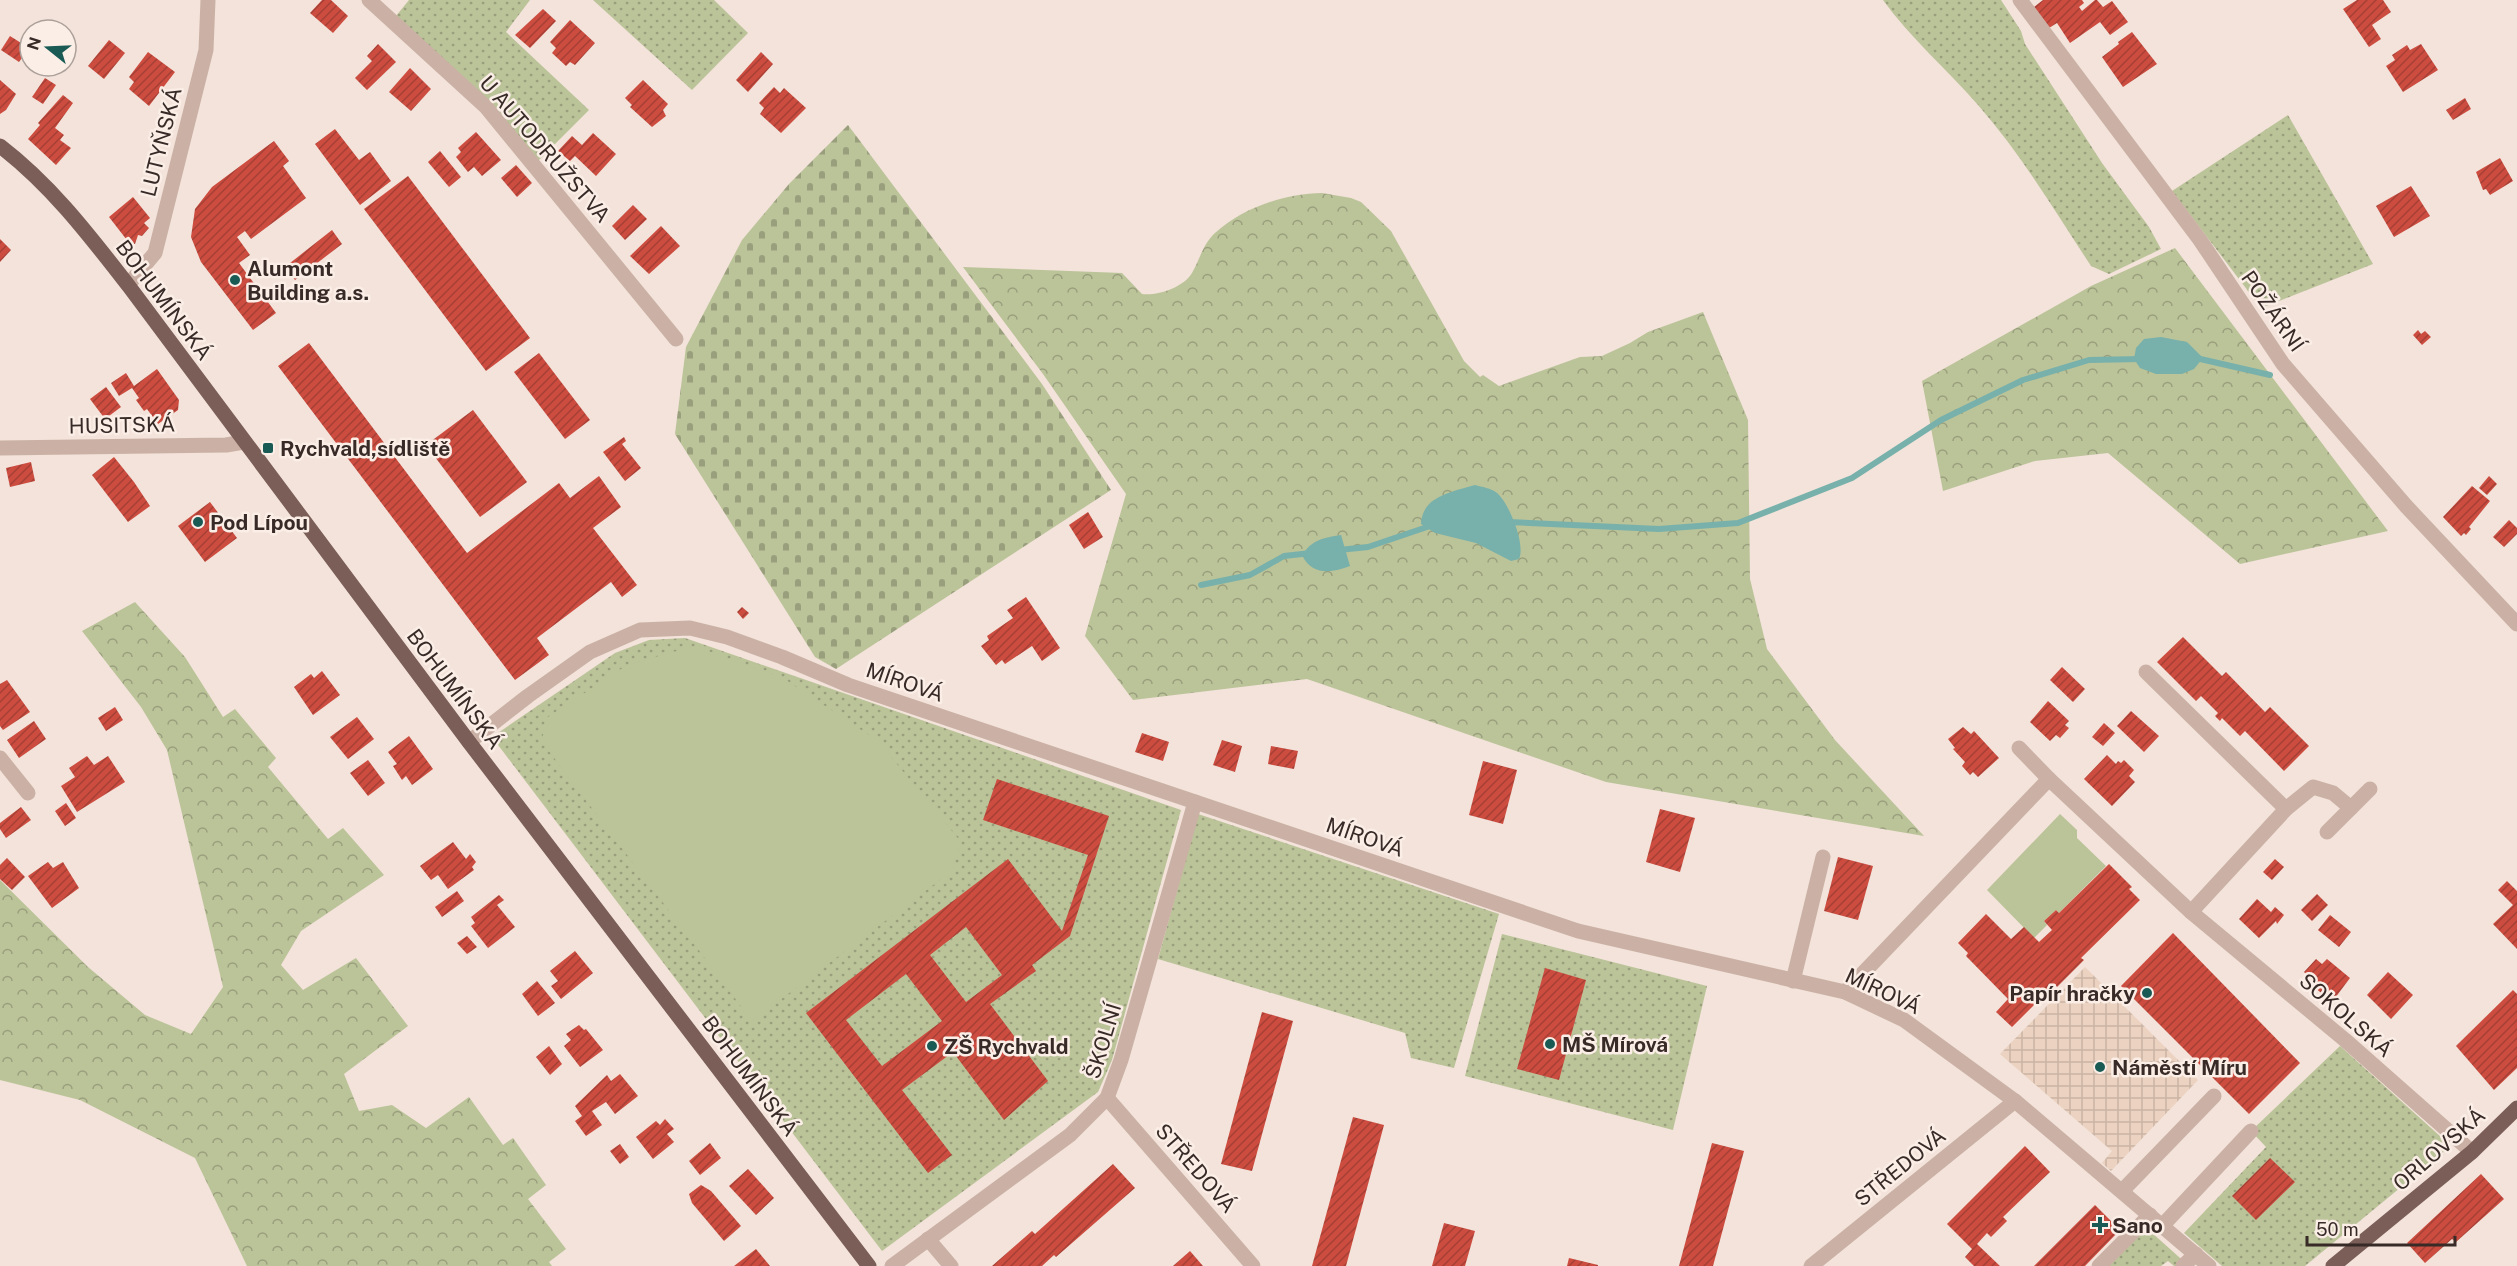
<svg xmlns="http://www.w3.org/2000/svg" width="2517" height="1266" viewBox="0 0 2517 1266" font-family="'Public Sans',sans-serif">
<style>
.grass{fill:url(#grass-dots)}
.forest{fill:url(#forest-crowns)}
.cemetery{fill:url(#cemetery-stones)}
.pitch{fill:#bbc399}
.plaza{fill:url(#plaza-grid)}
.water{fill:#78b1ab}
.lines{fill:none;stroke-linecap:round;stroke-linejoin:round}
.stream{stroke:#78b1ab;stroke-width:6}
.building{fill:url(#building-hatch);fill-rule:evenodd}
.minor{stroke:#cbb1a5;stroke-width:15}
.major{stroke:#7a5e57;stroke-width:15}
.poi-dot{fill:#1a5a55;stroke:#faeee7;stroke-width:2}
.labels{text-anchor:middle;dominant-baseline:central;stroke-width:5;stroke-linejoin:round;paint-order:stroke}
.street-label{font-size:21px;fill:#372a27;stroke:#faeee7}
.poi-label{font-size:21px;font-weight:bold;fill:#372a27;stroke:#faeee7;text-anchor:start}
</style>
<defs>
<pattern id="grass-dots" width="8" height="8" patternUnits="userSpaceOnUse" patternTransform="scale(1.5)"><rect width="8" height="8" fill="#bbc399"/><path d="M2 2h.1M6 6h.1" fill="none" stroke="#999f7d" stroke-width="1.8" stroke-linecap="round"/></pattern>
<pattern id="forest-crowns" width="20" height="18" patternUnits="userSpaceOnUse" patternTransform="scale(1.5)"><rect width="20" height="18" fill="#bbc399"/><path d="M2 6a3 3 0 1 1 6 0M12 15a3 3 0 1 1 6 0" fill="none" stroke="#999f7d"/></pattern>
<pattern id="cemetery-stones" width="16" height="16" patternUnits="userSpaceOnUse" patternTransform="scale(1.5)"><rect width="16" height="16" fill="#bbc399"/><path d="M2 7V4a2 2 0 0 1 4 0v3zM10 15v-3a2 2 0 0 1 4 0v3z" fill="#999f7d"/></pattern>
<pattern id="plaza-grid" width="8" height="8" patternUnits="userSpaceOnUse" patternTransform="scale(1.5)"><rect width="8" height="8" fill="#ecd2c0"/><path d="M0 4h8M4 0v8" fill="none" stroke="#cbb4a5"/></pattern>
<pattern id="building-hatch" width="6" height="6" patternUnits="userSpaceOnUse" patternTransform="scale(1.5)"><rect width="6" height="6" fill="#cc4c3f"/><path d="M-1 1l2-2M0 6l6-6M5 7l2-2" fill="none" stroke="#a63f35"/></pattern>
</defs>
<rect width="100%" height="100%" fill="#f3e3da"/>
<g class="grass">
<polygon points="409,0 530,0 506,32 589,110 537,162 396,16"/>
<polygon points="593,0 714,0 748,33 692,90"/>
<path d="M1883,0H2001L2021,31L2025,44L2102,163L2149,227L2161,249L2109,274L2091,266C2055,211 2021,154 1978,105C1947,69 1911,39 1883,0Z"/>
<polygon points="2288,115 2373,264 2261,308 2172,191"/>
<polygon points="685,638 1181,810 1112,1060 1098,1092 882,1251 492,737 615,653 649,640"/>
<polygon points="1198,814 1499,914 1454,1068 1411,1058 1405,1033 1158,959"/>
<polygon points="1502,934 1707,986 1673,1130 1465,1076"/>
<polygon points="2340,1046 2451,1146 2305,1266 2222,1266 2184,1233 2266,1147 2251,1131"/>
<polygon points="2141,1223 2189,1266 2174,1266 2168,1261 2161,1266 2099,1266"/>
</g>
<g class="forest">
<path d="M1322,193L1351,198L1361,202L1391,231L1464,361L1480,377L1483,375L1499,386L1580,357L1602,356L1630,343L1648,332L1703,312L1748,420L1750,579L1767,649L1835,740L1924,836L1606,782L1307,679L1133,700L1085,636L1126,494L1043,374L963,267L1122,273L1142,294C1158,296 1184,287 1192,273C1200,259 1203,244 1215,233C1244,207 1284,194 1322,193Z"/>
<polygon points="2175,248 2388,531 2240,564 2108,453 2035,461 1943,491 1922,381 2091,286"/>
<polygon points="135,602 185,657 223,717 235,709 276,758 268,767 328,839 343,828 384,875 301,931 281,965 303,990 356,958 408,1026 344,1074 359,1111 392,1105 426,1128 469,1097 503,1145 513,1138 546,1185 528,1199 566,1249 549,1262 552,1266 247,1266 195,1158 80,1100 0,1080 0,880 88,967 145,1015 191,1034 223,987 167,750 141,707 82,631"/>
</g>
<polygon class="cemetery" points="848,125 1042,384 1111,490 836,669 815,657 675,434 686,347 742,240 789,184"/>
<g class="pitch">
<polygon points="694,646 783,678 878,741 961,842 952,871 752,1021 542,742 545,719 627,665"/>
<polygon points="2060,814 2077,830 2077,838 2106,866 2059,913 2056,910 2044,921 2047,925 2034,938 1987,890"/>
</g>
<polygon class="plaza" points="2085,967 2198,1080 2111,1171 2102,1163 2112,1151 2000,1054"/>
<g class="water">
<polygon points="2161,337 2187,342 2203,358 2194,369 2182,374 2156,374 2140,368 2134,359 2136,348 2144,339"/>
<path d="M1475,485C1482,487 1491,488 1497,493C1509,503 1526,545 1519,559L1511,561L1476,543L1435,533L1421,524C1422,496 1452,492 1475,485Z"/>
<path d="M1341,535L1350,566C1332,573 1312,576 1302,555C1313,539 1323,538 1341,535Z"/>
</g>
<g class="lines">
<g class="stream">
<polyline points="2196,358 2270,375"/>
<polyline points="1508,522 1659,529 1738,523 1852,478 1941,420 2023,380 2089,360 2141,359"/>
<polyline points="1339,550 1368,547 1433,525"/>
<polyline points="1201,585 1250,575 1284,556 1311,553"/>
</g>
</g>
<g class="building">
<polygon points="322,0 331,0 348,16 333,33 310,13"/>
<polygon points="2043,0 2082,0 2084,3 2079,7 2082,11 2095,0 2097,0 2103,7 2112,1 2128,22 2110,35 2100,22 2070,43 2057,23 2049,28 2034,7"/>
<polygon points="2357,0 2383,0 2391,12 2372,25 2381,39 2369,47 2343,9"/>
<polygon points="543,9 556,21 530,48 515,35"/>
<polygon points="570,20 595,43 575,65 570,62 566,66 552,53 556,48 550,42"/>
<polygon points="2132,32 2157,64 2123,87 2102,57 2119,44 2118,42"/>
<polygon points="10,36 29,48 19,62 1,50"/>
<polygon points="109,40 125,53 104,79 88,66"/>
<polygon points="378,44 396,62 367,90 355,78 372,61 367,56"/>
<polygon points="2421,44 2438,70 2403,92 2386,66 2395,60 2392,55 2407,45 2410,50"/>
<polygon points="148,52 175,72 149,106 129,89 134,82 129,77"/>
<polygon points="761,52 773,64 748,92 736,80"/>
<polygon points="410,68 431,89 411,111 389,92"/>
<polygon points="45,78 56,85 43,104 32,97"/>
<polygon points="0,80 16,94 6,110 0,114"/>
<polygon points="643,80 668,104 663,110 666,116 652,127 630,107 632,105 625,98"/>
<polygon points="774,87 780,93 784,88 806,108 781,133 760,114 764,108 759,103"/>
<polygon points="63,95 73,103 55,128 64,135 60,140 71,148 56,165 28,139 40,125 38,123"/>
<polygon points="2465,98 2471,109 2453,120 2446,110"/>
<polygon points="335,129 359,160 370,152 391,181 360,205 315,144"/>
<polygon points="476,132 501,160 482,176 474,167 468,172 456,157 461,152 458,148"/>
<polygon points="593,133 616,154 596,176 575,156 570,161 558,151 572,136 582,145"/>
<polygon points="274,141 289,161 283,166 306,198 251,239 245,231 237,237 250,255 239,263 276,313 253,330 201,262 191,237 195,209 212,187"/>
<polygon points="440,151 461,177 449,187 428,162"/>
<polygon points="2500,158 2513,181 2490,195 2486,189 2483,190 2476,172"/>
<polygon points="516,165 532,183 517,197 501,178"/>
<polygon points="408,176 530,338 486,371 364,209"/>
<polygon points="2411,186 2430,216 2394,237 2376,206"/>
<polygon points="133,197 150,218 144,223 149,228 142,236 138,235 135,244 130,244 109,217"/>
<polygon points="633,205 647,219 625,240 612,226"/>
<polygon points="661,226 680,246 649,274 630,256"/>
<polygon points="332,230 342,244 295,280 285,267"/>
<polygon points="0,239 11,250 0,262"/>
<polygon points="2418,330 2421,334 2425,331 2431,337 2422,345 2413,335"/>
<polygon points="309,343 467,553 559,483 570,498 599,476 621,507 593,528 637,585 622,597 611,582 537,638 549,655 515,680 278,366"/>
<polygon points="539,353 590,420 565,439 514,372"/>
<polygon points="157,369 179,400 178,410 158,424 147,409 144,411 136,400 139,398 132,388 119,396 111,383 126,373 134,386"/>
<polygon points="106,387 121,407 105,419 90,399"/>
<polygon points="473,410 527,482 480,517 426,445"/>
<polygon points="624,437 626,441 622,444 641,468 625,481 603,452"/>
<polygon points="114,457 134,482 150,506 128,522 92,475"/>
<polygon points="31,462 35,481 10,487 6,468"/>
<polygon points="2489,476 2497,484 2487,495 2479,488"/>
<polygon points="2472,486 2490,501 2469,527 2471,529 2466,535 2464,533 2461,536 2443,517"/>
<polygon points="210,502 237,538 205,562 178,526"/>
<polygon points="1088,512 1103,537 1084,549 1069,525"/>
<polygon points="2509,520 2517,528 2517,534 2504,547 2493,537"/>
<polygon points="1026,597 1060,648 1042,661 1032,646 1005,664 1002,660 996,665 981,646 989,640 987,636 1013,618 1007,610"/>
<polygon points="742,607 749,613 743,619 737,612"/>
<polygon points="2183,637 2222,676 2226,672 2265,712 2270,707 2309,746 2284,771 2245,731 2240,736 2222,718 2220,721 2215,716 2218,713 2201,696 2196,701 2157,662"/>
<polygon points="2062,667 2085,689 2073,702 2050,680"/>
<polygon points="322,671 340,695 313,715 294,687 311,674 314,678"/>
<polygon points="7,680 30,712 3,730 0,726 0,684"/>
<polygon points="2048,701 2069,721 2065,725 2069,728 2060,738 2056,735 2050,741 2030,722"/>
<polygon points="115,707 123,720 106,731 98,718"/>
<polygon points="2131,711 2159,736 2144,752 2117,726"/>
<polygon points="357,717 374,739 348,759 330,737"/>
<polygon points="34,721 46,739 19,758 7,740"/>
<polygon points="2104,723 2115,733 2103,746 2092,737"/>
<polygon points="1963,727 1971,734 1974,731 1999,758 1978,777 1973,772 1970,775 1962,766 1965,762 1953,749 1955,748 1948,739"/>
<polygon points="1142,733 1169,742 1163,761 1135,752"/>
<polygon points="409,736 433,769 412,785 406,776 402,780 393,766 397,764 388,752"/>
<polygon points="1222,740 1242,746 1235,772 1213,765"/>
<polygon points="1271,746 1298,751 1294,769 1268,764"/>
<polygon points="2107,755 2116,764 2118,761 2121,763 2124,760 2134,770 2129,776 2135,782 2112,806 2084,779"/>
<polygon points="87,756 94,765 108,756 125,782 77,812 61,786 75,777 69,768"/>
<polygon points="368,760 385,783 368,796 350,773"/>
<polygon points="1483,761 1517,770 1503,824 1469,815"/>
<path d="M997,779L1109,816L1070,936L1032,965L1036,971L990,1004L1048,1081L1004,1120L953,1052L902,1090L952,1155L928,1173L806,1013L1008,859L1062,931L1088,855L983,820ZM966,927L1002,975L966,1002L930,955ZM906,974L942,1021L882,1066L846,1020Z"/>
<polygon points="66,803 76,818 65,826 55,811"/>
<polygon points="21,807 31,820 6,838 0,829 0,823"/>
<polygon points="1660,809 1695,818 1680,872 1646,862"/>
<polygon points="453,842 466,859 470,854 476,862 472,867 474,870 448,889 438,875 431,880 420,866"/>
<polygon points="1838,857 1873,866 1858,920 1824,911"/>
<polygon points="7,858 25,877 12,890 0,879 0,865"/>
<polygon points="2275,859 2284,867 2272,880 2263,872"/>
<polygon points="48,862 53,868 63,862 79,888 52,908 28,876"/>
<polygon points="2109,864 2132,887 2129,889 2140,900 2081,958 2084,960 2057,987 2055,984 2012,1027 1996,1012 2008,999 1966,956 1968,953 1958,943 1986,914 2011,939 2024,927 2039,942 2052,930 2044,921 2056,910 2059,913"/>
<polygon points="2507,881 2517,891 2517,949 2493,924 2513,905 2498,890"/>
<polygon points="457,891 464,901 442,917 435,907"/>
<polygon points="2317,894 2328,905 2312,921 2301,910"/>
<polygon points="499,895 504,900 497,905 515,927 488,948 471,926 475,923 471,917"/>
<polygon points="2257,899 2271,912 2275,907 2284,915 2277,924 2276,921 2259,938 2239,919"/>
<polygon points="2330,915 2351,932 2339,947 2318,930"/>
<polygon points="2173,933 2300,1063 2249,1114 2121,986"/>
<polygon points="467,936 477,947 467,954 457,943"/>
<polygon points="575,951 593,973 561,999 551,986 558,981 550,971"/>
<polygon points="2316,959 2322,964 2327,959 2350,978 2332,1002 2307,981 2310,978 2304,972"/>
<polygon points="1545,968 1586,980 1559,1080 1517,1069"/>
<polygon points="2388,972 2413,995 2391,1019 2367,995"/>
<polygon points="537,981 555,1003 538,1016 522,994"/>
<polygon points="2513,990 2517,994 2517,1068 2494,1090 2456,1046"/>
<polygon points="1262,1012 1293,1021 1252,1171 1221,1164"/>
<polygon points="579,1025 584,1030 586,1029 603,1050 580,1067 564,1046 571,1040 566,1034"/>
<polygon points="549,1046 562,1064 550,1075 536,1057"/>
<polygon points="620,1074 638,1096 615,1114 606,1102 592,1111 602,1125 586,1136 575,1121 582,1116 575,1106 607,1075 611,1081"/>
<polygon points="1353,1117 1384,1125 1346,1266 1312,1266"/>
<polygon points="665,1119 674,1129 667,1134 674,1142 653,1159 636,1137 656,1121 660,1125"/>
<polygon points="710,1143 721,1158 700,1175 689,1161"/>
<polygon points="1712,1143 1744,1151 1713,1266 1679,1266"/>
<polygon points="620,1144 629,1157 620,1164 610,1151"/>
<polygon points="2025,1146 2050,1172 2003,1217 2007,1221 1991,1237 1987,1233 1977,1244 2000,1266 1974,1266 1965,1257 1972,1249 1947,1224"/>
<polygon points="2270,1158 2295,1182 2256,1220 2232,1196"/>
<polygon points="1113,1164 1135,1188 1056,1257 1054,1255 1042,1266 992,1266 1032,1231 1035,1234"/>
<polygon points="748,1169 774,1198 756,1215 729,1186"/>
<polygon points="2481,1174 2504,1199 2456,1242 2452,1239 2425,1263 2407,1243"/>
<polygon points="701,1185 711,1191 741,1226 724,1241 692,1203 689,1194"/>
<polygon points="2095,1205 2120,1230 2085,1266 2034,1266"/>
<polygon points="1444,1223 1475,1231 1465,1266 1432,1266"/>
<polygon points="756,1249 770,1266 734,1266"/>
<polygon points="1190,1251 1203,1266 1173,1266"/>
<polygon points="1569,1258 1598,1265 1598,1266 1567,1266"/>
</g>
<g class="lines">
<g class="minor">
<polyline points="369,0 486,107 676,339"/>
<polyline points="2020,0 2200,240 2283,364 2406,506 2517,624"/>
<polyline points="128,285 155,253 206,50 208,0"/>
<polyline points="0,448 226,445 244,442"/>
<polyline points="2146,672 2286,809 2191,912"/>
<polyline points="469,742 528,696 590,652 640,630 690,628 727,637 782,657 848,685 1578,931 1845,992 1904,1020 2015,1101 2209,1266"/>
<polyline points="2019,748 2049,779 2191,912 2345,1040 2472,1152"/>
<polyline points="0,758 28,793"/>
<polyline points="2351,808 2370,789"/>
<polyline points="2286,809 2313,787 2333,793 2351,808 2327,832"/>
<polyline points="1793,981 1823,857"/>
<polyline points="1845,992 2049,779"/>
<polyline points="1107,1098 1253,1266"/>
<polyline points="2122,1191 2214,1096"/>
<polyline points="2162,1226 2251,1131"/>
<polyline points="928,1239 951,1266"/>
<polyline points="892,1266 1070,1135 1107,1098 1121,1060 1195,802"/>
<polyline points="1811,1266 2015,1101"/>
<polyline points="2099,1266 2150,1215"/>
<polyline points="2183,1266 2196,1254"/>
</g>
<g class="major">
<path d="M0,146C51,185 89,235 128,285L469,742L869,1266"/>
<polyline points="2333,1266 2472,1152 2517,1108"/>
</g>
</g>
<g class="poi-dot">
<circle cx="235" cy="280" r="6"/>
<rect x="262" y="442" width="12" height="12" rx="3"/>
<circle cx="198" cy="522" r="6"/>
<circle cx="2147" cy="993" r="6"/>
<circle cx="1550" cy="1044" r="6"/>
<circle cx="932" cy="1046" r="6"/>
<circle cx="2100" cy="1067" r="6"/>
<path d="M2097 1216h6v6h6v6h-6v6h-6v-6h-6v-6h6z"/>
</g>
<g class="labels">
<g class="street-label">
<text transform="translate(161 142) rotate(-76)">LUTYŇSKÁ</text>
<text transform="translate(545 149) rotate(49)">U AUTODRUŽSTVA</text>
<text transform="translate(164 300) rotate(53)">BOHUMÍNSKÁ</text>
<text transform="translate(2273 311) rotate(55)">POŽÁRNÍ</text>
<text transform="translate(122 425) rotate(-1)">HUSITSKÁ</text>
<text transform="translate(905 682) rotate(19)">MÍROVÁ</text>
<text transform="translate(455 689) rotate(53)">BOHUMÍNSKÁ</text>
<text transform="translate(1365 837) rotate(19)">MÍROVÁ</text>
<text transform="translate(1883 991) rotate(25)">MÍROVÁ</text>
<text transform="translate(2346 1015) rotate(41)">SOKOLSKÁ</text>
<text transform="translate(1103 1041) rotate(-73)">ŠKOLNÍ</text>
<text transform="translate(750 1076) rotate(53)">BOHUMÍNSKÁ</text>
<text transform="translate(2439 1149) rotate(-41)">ORLOVSKÁ</text>
<text transform="translate(1900 1167) rotate(-39)">STŘEDOVÁ</text>
<text transform="translate(1196 1168) rotate(49)">STŘEDOVÁ</text>
</g>
<g class="poi-label">
<text x="247" y="268">Alumont<tspan x="247" dy="24">Building a.s.</tspan></text>
<text x="280" y="448">Rychvald,sídliště</text>
<text x="210" y="522">Pod Lípou</text>
<text x="2135" y="993" text-anchor="end">Papír hračky</text>
<text x="1562" y="1044">MŠ Mírová</text>
<text x="944" y="1046">ZŠ Rychvald</text>
<text x="2112" y="1067">Náměstí Míru</text>
<text x="2112" y="1225">Sano</text>
</g>
</g>
<g transform="translate(48 48) rotate(288)"><circle r="28" fill="#faeee7" stroke="#aca09a" stroke-width="1.5"/>
<path d="M0-4.5L10 22L0 15L-10 22Z" fill="#1a5a55"/>
<text y="-9" font-size="16" font-weight="bold" text-anchor="middle" fill="#372a27">N</text>
</g>
<path d="M2307 1236v9h148v-9" fill="none" stroke="#372a27" stroke-width="3"/>
<text x="2316" y="1236" font-size="18" fill="#372a27" stroke="#faeee7" stroke-width="4.5" paint-order="stroke">50 m</text>
</svg>
